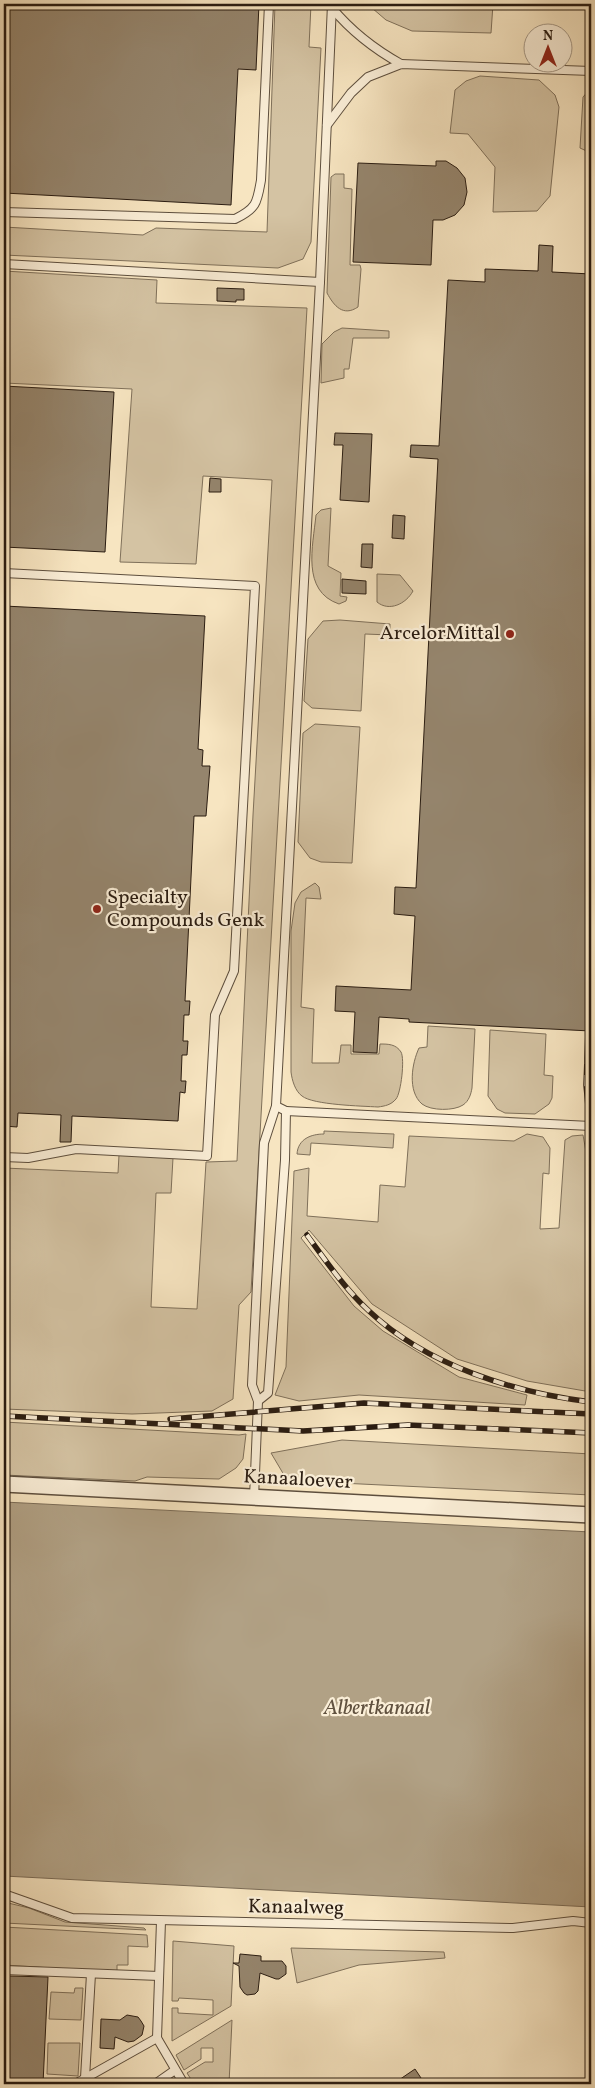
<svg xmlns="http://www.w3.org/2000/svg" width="595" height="2088" viewBox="0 0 595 2088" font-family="Vollkorn,serif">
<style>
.green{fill:#d4c3a3;stroke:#7f705a}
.water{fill:#b1a185;stroke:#7b6c57}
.building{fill:#95856d;stroke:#2a1c11}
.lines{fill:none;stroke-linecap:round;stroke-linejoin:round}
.lane-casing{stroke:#5d4e3d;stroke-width:10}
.street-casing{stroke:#5d4e3d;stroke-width:18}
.lane{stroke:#faeed7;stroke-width:8}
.street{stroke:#faeed7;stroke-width:15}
.rail-casing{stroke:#2a1c11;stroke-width:5.5}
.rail{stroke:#faeed7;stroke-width:4;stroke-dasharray:11;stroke-linecap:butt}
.poi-dot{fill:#8f2418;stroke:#faeed7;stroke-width:2}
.labels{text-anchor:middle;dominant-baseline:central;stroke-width:4.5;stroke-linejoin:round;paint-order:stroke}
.poi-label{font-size:20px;fill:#2a1c11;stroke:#faeed7;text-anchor:end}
.street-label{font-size:20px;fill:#2a1c11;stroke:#faeed7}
.water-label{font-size:21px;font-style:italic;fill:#60513f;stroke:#faeed7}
</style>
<rect width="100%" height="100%" fill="#f7e5c1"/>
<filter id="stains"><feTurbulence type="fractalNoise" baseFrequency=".004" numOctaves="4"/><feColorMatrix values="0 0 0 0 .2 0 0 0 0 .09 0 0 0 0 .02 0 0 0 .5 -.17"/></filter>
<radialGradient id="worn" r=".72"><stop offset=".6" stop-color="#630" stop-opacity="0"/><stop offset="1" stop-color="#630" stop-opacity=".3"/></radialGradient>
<g class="green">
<polygon points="275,4 311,4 309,47 321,48 311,242 303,259 278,268 4,255 4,227 143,235 156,228 267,232"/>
<polygon points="371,4 493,4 491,33 412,31 386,20 372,8"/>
<polygon points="480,76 539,80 555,95 559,107 550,196 537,211 493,212 495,167 468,134 450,133 455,90 466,81"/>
<polygon points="591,88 591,153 580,148 583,97"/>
<path d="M335,174H344V188L352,189L350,265H360L361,269L358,307C343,317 334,306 327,293L331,177Z"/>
<polygon points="4,271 157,280 156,303 307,308 251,1292 239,1305 233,1399 212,1411 132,1414 4,1409 4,1168 118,1173 119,1155 173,1158 171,1193 156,1193 151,1307 197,1309 206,1162 237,1161 253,815 272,480 203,476 196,564 120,562 132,389 4,383"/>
<polygon points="342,328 389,331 389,338 353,338 349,369 344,369 344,378 321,383 322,344 334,332"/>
<path d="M331,508L328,566L341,573L340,596L347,597L346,601L339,604C301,591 313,546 316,515L321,510Z"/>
<path d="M377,574L400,575L413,591C406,604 389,612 377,602Z"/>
<polygon points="340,620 390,624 390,635 365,634 361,711 312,708 304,701 308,639 323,621"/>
<polygon points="315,724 360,727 352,863 321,862 310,858 298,842 303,733"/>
<path d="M315,883L319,887L321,899L306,898L301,1007L314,1009L312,1063H339L341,1045H351V1054H379L380,1044C388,1044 396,1044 401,1052C405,1059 401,1093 396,1099C391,1105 385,1106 378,1107C362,1106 313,1105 302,1096C295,1091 292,1080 291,1072V931L295,903L301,892Z"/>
<path d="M428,1026L475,1029L472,1088C471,1094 469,1101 463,1105C454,1111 431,1111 422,1104C407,1091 412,1063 419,1048L427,1047Z"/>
<polygon points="490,1030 546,1034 544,1075 553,1076 552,1098 549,1104 535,1114 505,1113 497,1109 488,1096"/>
<path d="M324,1131L394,1134L393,1148L311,1143L310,1155L297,1154C298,1139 311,1134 324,1134Z"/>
<polygon points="527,1134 543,1137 550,1148 549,1174 543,1173 540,1229 559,1228 565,1140 572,1136 583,1135 591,1180 591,1392 527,1381 457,1359 372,1304 309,1230 301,1238 354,1306 383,1331 459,1377 527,1395 525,1405 359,1395 299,1401 275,1395 286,1367 294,1171 309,1168 307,1216 378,1222 380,1185 405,1187 409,1136 514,1141"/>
<polygon points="4,1422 239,1435 246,1434 243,1459 236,1468 219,1479 147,1477 135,1481 4,1475"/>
<polygon points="342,1440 591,1454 591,1495 340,1483 284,1475 271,1453"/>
<polygon points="4,1902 29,1908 65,1922 144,1928 146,1930 4,1923"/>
<polygon points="4,1927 147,1935 148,1947 128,1946 128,1965 117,1965 117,1972 4,1965"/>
<polygon points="173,1941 234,1946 231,2006 172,2041 172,2008 178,2008 178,2013 213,2015 213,2000 179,1998 178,2001 172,2001"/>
<polygon points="291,1948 444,1952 445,1958 359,1965 297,1983"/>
<polygon points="75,1988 83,1988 81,2020 49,2019 51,1992 74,1993"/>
<polygon points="232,2020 229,2084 194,2084 187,2073 205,2062 213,2062 213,2048 201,2048 201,2059 184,2070 176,2055"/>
<polygon points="48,2043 80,2043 78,2076 47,2074"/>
</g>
<polygon class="water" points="4,1502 591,1532 591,1907 4,1876"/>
<g class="building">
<polygon points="4,4 259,4 256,70 238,69 231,205 4,193"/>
<polygon points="436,161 446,161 457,168 465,178 467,192 464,205 455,215 443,220 433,220 431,265 353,262 358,163 436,166"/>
<polygon points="539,245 553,246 552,272 591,274 591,1031 409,1022 409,1019 379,1017 377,1053 353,1052 355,1012 335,1011 336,986 411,990 415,916 394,914 395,887 416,888 438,459 410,457 411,445 439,446 448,280 485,282 485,269 538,271"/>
<polygon points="217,288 244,289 244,300 236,300 236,302 217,301"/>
<polygon points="4,386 114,392 105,552 4,547"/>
<polygon points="335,433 372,434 369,502 340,500 343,445 334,445"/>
<polygon points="210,478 221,479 221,492 209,492"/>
<polygon points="393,515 405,516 404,539 392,538"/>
<polygon points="362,544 373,544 372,568 361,567"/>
<polygon points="342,579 366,581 366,594 342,593"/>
<polygon points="4,606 205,616 198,749 203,750 202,766 210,766 206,816 194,816 185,1001 190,1001 189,1015 184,1015 183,1041 188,1041 187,1055 182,1055 181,1081 186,1081 185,1093 180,1092 178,1121 72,1116 71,1142 60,1142 61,1115 18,1113 17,1127 4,1126"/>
<polygon points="240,1954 261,1956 261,1961 282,1961 286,1966 286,1974 279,1979 276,1979 260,1973 258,1991 255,1994 247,1995 244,1993 240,1987 239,1966 233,1963 239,1963"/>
<polygon points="9,1976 48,1977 43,2084 4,2084 4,1980"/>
<polygon points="127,2015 138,2017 141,2021 144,2026 142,2035 134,2041 128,2042 115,2037 114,2049 100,2048 101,2019 120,2020"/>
<polygon points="415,2069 425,2084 393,2084"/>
</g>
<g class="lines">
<defs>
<g id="lane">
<path d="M332,8C352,32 374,49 401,64"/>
<polyline points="327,125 351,93 368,77 401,64 591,71"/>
<path d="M4,212L235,219C257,208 257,203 261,180L269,4"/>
<polyline points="4,264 320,282"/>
<polyline points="4,573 255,586 234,971 215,1015 207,1156 76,1149 28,1158 4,1157"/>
<polyline points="286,1111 591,1126"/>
<polyline points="258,1401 268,1393 285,1160 286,1111 276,1106 320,282 332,4"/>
<polyline points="254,1498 258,1401 252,1385 264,1143 276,1106"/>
<polyline points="4,1894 72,1918 513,1928 573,1921 591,1923"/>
<polyline points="161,1921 157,2038 184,2084"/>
<polyline points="4,1970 159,1976"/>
<polyline points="85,2078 91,1974"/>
<polyline points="75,2084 157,2038"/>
<polyline points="155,2084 175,2070"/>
</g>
<polyline id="street" points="4,1484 591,1515"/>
</defs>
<use href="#lane" class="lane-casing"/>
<use href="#street" class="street-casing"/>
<use href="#lane" class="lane"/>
<use href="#street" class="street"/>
<defs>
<g id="rail">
<polyline points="588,1031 586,1085 591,1139"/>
<path d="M307,1235C326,1261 345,1289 369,1311C426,1365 515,1393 591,1402"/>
<polyline points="4,1416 303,1431 408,1425 591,1433"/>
<polyline points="170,1419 364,1403 591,1414"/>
</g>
</defs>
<use href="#rail" class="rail-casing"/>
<use href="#rail" class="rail"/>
</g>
<g class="poi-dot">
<circle cx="510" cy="634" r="5"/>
<circle cx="97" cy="909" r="5"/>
</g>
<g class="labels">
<g class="poi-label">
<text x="500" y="634">ArcelorMittal</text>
<text x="107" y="898" text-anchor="start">Specialty<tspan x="107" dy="23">Compounds Genk</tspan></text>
</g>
<g class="street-label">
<text transform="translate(298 1480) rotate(3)">Kanaaloever</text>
<text transform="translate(296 1908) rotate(1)">Kanaalweg</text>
</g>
<g class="water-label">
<text x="377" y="1708">Albertkanaal</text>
</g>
</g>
<rect width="595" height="2088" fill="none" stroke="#f7e5c1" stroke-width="20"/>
<rect x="5" y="5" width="585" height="2078" fill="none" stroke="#2a1c11" stroke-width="2.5"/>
<rect x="10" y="10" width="575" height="2068" fill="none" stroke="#2a1c11"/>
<g transform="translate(548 48)"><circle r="24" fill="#faeed7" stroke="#a79a88"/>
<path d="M0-4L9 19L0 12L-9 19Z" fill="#8f2418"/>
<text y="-8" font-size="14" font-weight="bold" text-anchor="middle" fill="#2a1c11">N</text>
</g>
<rect width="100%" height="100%" filter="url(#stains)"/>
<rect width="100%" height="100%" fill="url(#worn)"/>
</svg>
